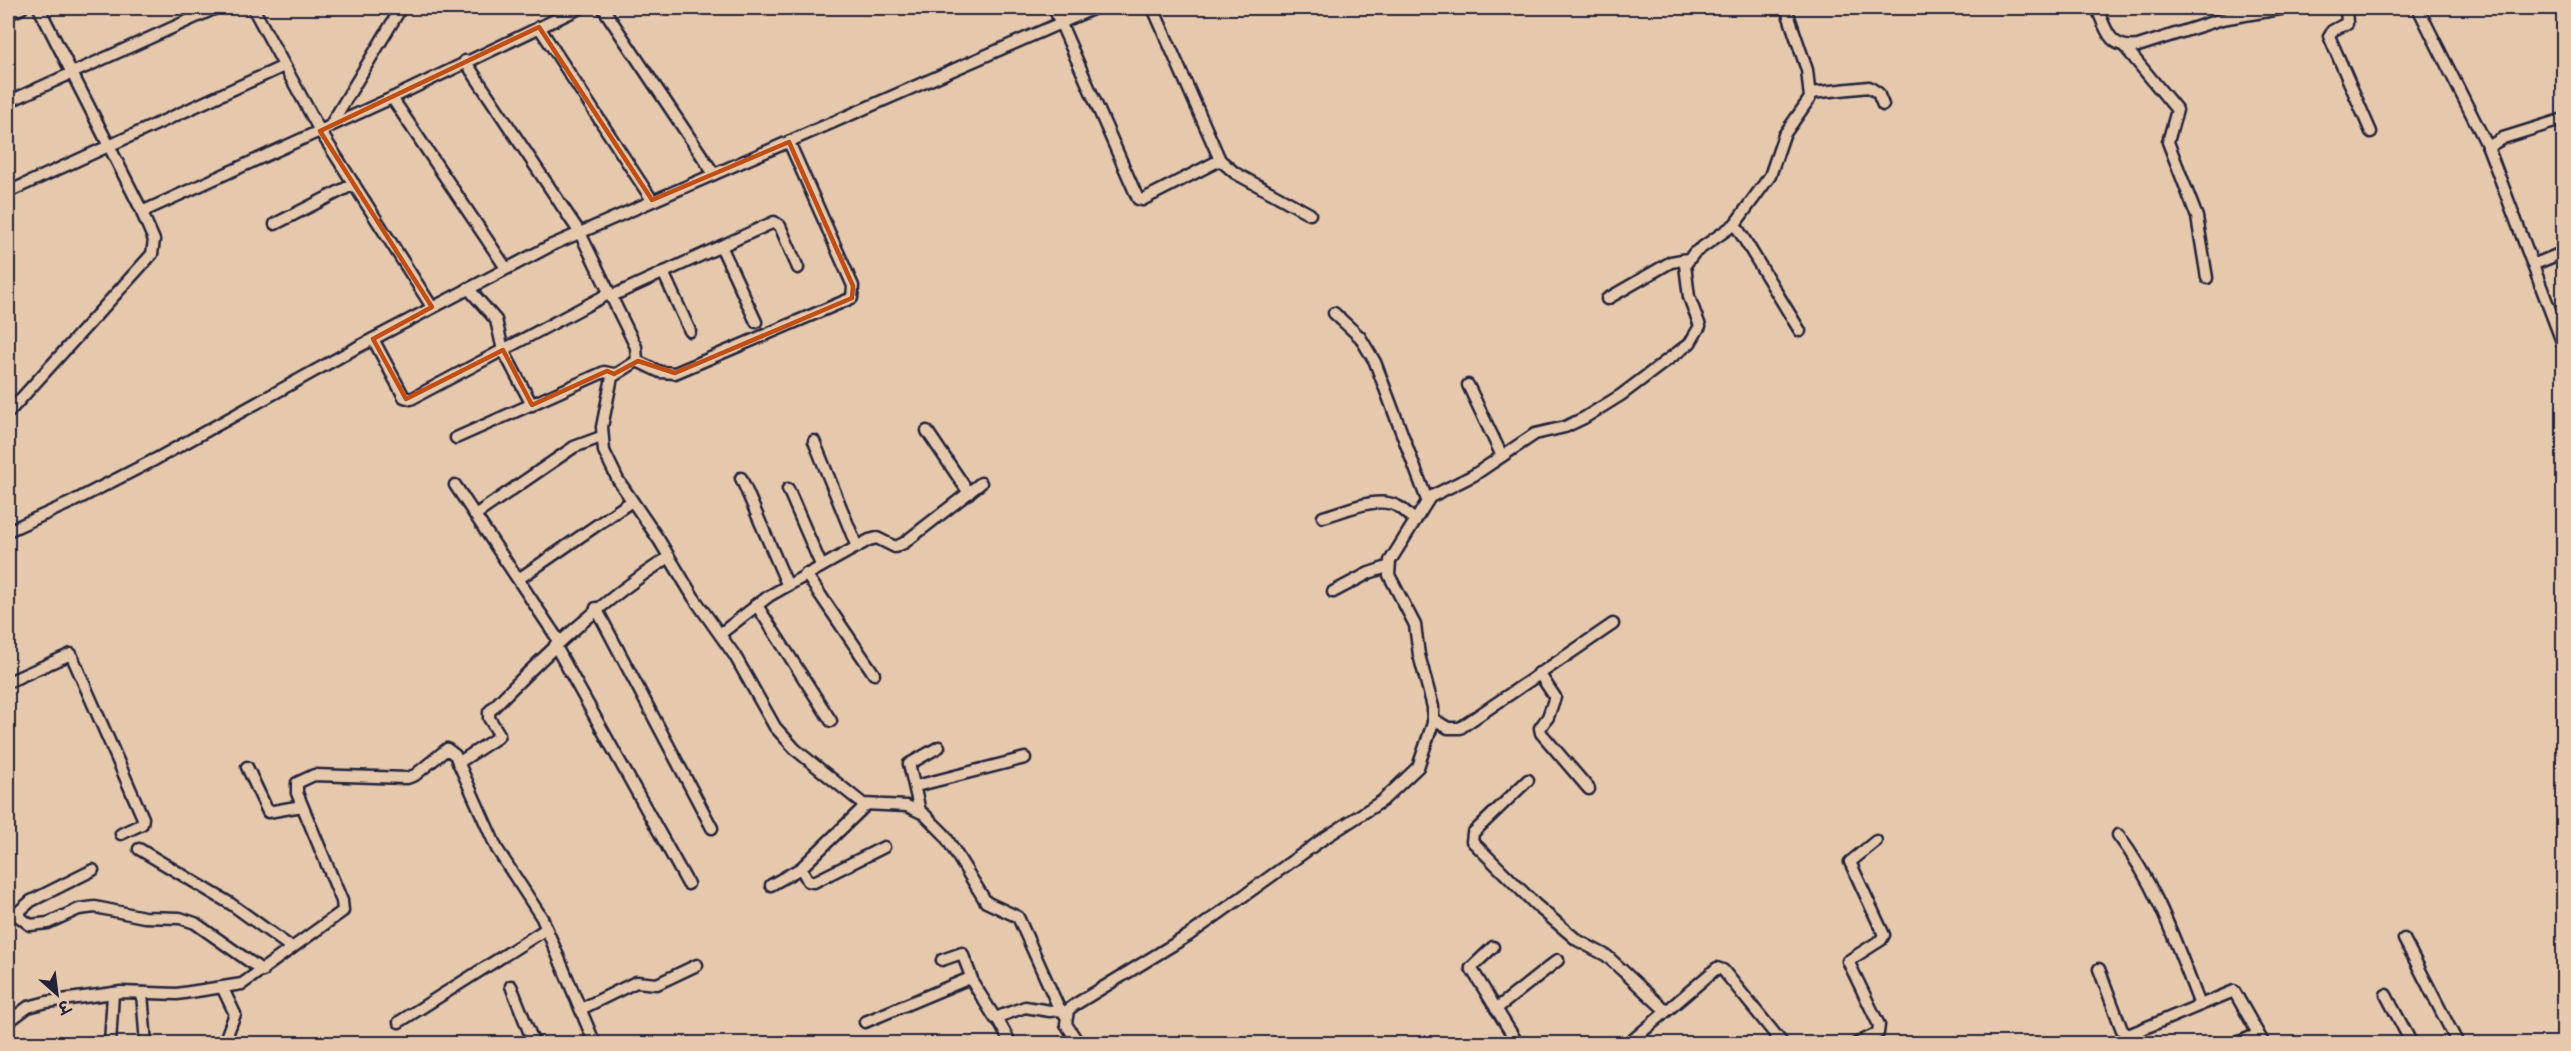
<svg xmlns="http://www.w3.org/2000/svg" width="2571" height="1051" viewBox="0 0 2571 1051" font-family="'Playpen Sans','Playpen Sans Deva',sans-serif">
<style>
.lines{fill:none;stroke-linecap:round;stroke-linejoin:round}
.street-casing{stroke:#22223b;stroke-width:15}
.street{stroke:#e6c9ad;stroke-width:10}
.marked{fill:none;stroke:#c04e15;stroke-width:4.5;stroke-linejoin:round}
</style>
<rect width="100%" height="100%" fill="#e6c9ad"/>
<filter id="ink" filterUnits="userSpaceOnUse"><feTurbulence type="fractalNoise" baseFrequency=".0167" numOctaves="2"/><feDisplacementMap in="SourceGraphic" scale="12" xChannelSelector="R" yChannelSelector="G"/><feConvolveMatrix kernelMatrix="1 2 1 2 8 2 1 2 1" color-interpolation-filters="sRGB"/></filter>
<g filter="url(#ink)">
<g class="lines">
<defs>
<g id="street">
<polyline points="39,8 143,213"/>
<polyline points="253,8 320,131 432,307"/>
<polyline points="603,8 714,174"/>
<polyline points="1054,8 1138,199 1142,200 1220,160"/>
<polyline points="1153,8 1220,160 1235,173 1310,214"/>
<path d="M2097,8C2106,30 2110,50 2138,46L2222,19L2286,8"/>
<polyline points="2346,8 2347,23 2332,31 2329,36 2371,132"/>
<polyline points="2418,8 2488,147 2564,347"/>
<polyline points="8,14 22,8"/>
<polyline points="539,27 652,200"/>
<polyline points="2125,47 2177,110 2168,142 2197,217 2207,278"/>
<polyline points="465,61 580,233 636,347 637,361 612,377 602,427 604,451 618,480 659,540 694,598 735,656 775,727 796,750 863,804 907,806 924,814 944,834 986,902 1018,917 1058,1006 1066,1016"/>
<polyline points="1811,93 1869,87 1878,93 1883,105"/>
<polyline points="392,98 506,268"/>
<polyline points="8,102 216,8"/>
<polyline points="330,126 401,8"/>
<polyline points="2488,147 2503,138 2564,119"/>
<polyline points="8,192 284,66"/>
<polyline points="275,224 354,184"/>
<polyline points="1735,224 1800,331"/>
<polyline points="721,246 756,322"/>
<polyline points="2535,264 2564,252"/>
<polyline points="663,272 690,331"/>
<polyline points="468,288 496,320 503,350 532,405"/>
<polyline points="612,296 774,222 780,226 798,268"/>
<polyline points="1607,299 1671,262 1688,259"/>
<polyline points="1334,313 1360,337 1375,362 1427,500"/>
<polyline points="373,339 404,397 411,399 610,293"/>
<polyline points="637,361 660,372 675,373 852,298 853,286 789,142"/>
<polyline points="1468,385 1502,456"/>
<polyline points="8,413 152,254 154,240 143,215 146,210 392,98 580,8"/>
<polyline points="927,431 969,493"/>
<polyline points="456,438 604,372 614,374"/>
<polyline points="814,441 857,547"/>
<polyline points="741,478 787,584"/>
<polyline points="455,485 559,641"/>
<polyline points="788,489 821,565"/>
<polyline points="475,515 574,447 601,437"/>
<path d="M1323,517C1343,512 1377,495 1397,506C1404,509 1410,516 1415,521"/>
<polyline points="8,531 72,502 156,459 356,348 552,245 1095,8"/>
<polyline points="806,574 874,674"/>
<polyline points="520,578 632,501"/>
<polyline points="1333,592 1369,573 1387,567"/>
<polyline points="756,604 831,721"/>
<polyline points="596,608 712,828"/>
<polyline points="720,634 769,596 869,540 877,538 895,547 904,543 981,483"/>
<polyline points="555,645 688,884"/>
<polyline points="1539,673 1555,697 1548,717 1540,728 1541,733 1589,789"/>
<polyline points="8,682 71,654 143,818 142,824 121,834"/>
<polyline points="1433,719 1448,728 1460,728 1613,624"/>
<path d="M458,763L498,737L499,734L489,718V712C545,654 601,601 669,557"/>
<polyline points="247,767 268,812 302,806"/>
<polyline points="1528,780 1473,833 1472,841 1536,905 1577,940 1607,956 1666,1011"/>
<polyline points="916,786 1025,758"/>
<polyline points="920,811 909,764 939,747"/>
<path d="M2118,835C2157,886 2177,946 2200,1005"/>
<polyline points="139,849 231,904 292,948"/>
<polyline points="801,868 808,881 814,882 884,847"/>
<polyline points="771,885 801,868 866,805"/>
<polyline points="8,908 30,925 48,923 79,909 95,907 144,917 180,918 195,923 263,971"/>
<polyline points="16,914 31,901 93,870"/>
<polyline points="2404,939 2458,1044"/>
<polyline points="1493,947 1471,968 1518,1044"/>
<polyline points="942,960 962,953 972,979"/>
<polyline points="2099,969 2122,1030 2128,1035 2234,991 2264,1044"/>
<polyline points="511,986 534,1044"/>
<polyline points="223,989 235,1014 227,1035 230,1044"/>
<polyline points="142,993 146,1044"/>
<polyline points="2386,995 2412,1044"/>
<polyline points="581,1009 636,982 657,984 697,965"/>
<polyline points="1496,1009 1558,960"/>
<polyline points="997,1018 1011,1044"/>
<polyline points="8,1022 28,1007 47,1002 121,992 177,994 242,984 343,911 342,901 297,793 297,783 314,775 407,778 415,775 447,749 455,755 497,849 542,918 595,1044"/>
<polyline points="399,1022 546,929"/>
<polyline points="865,1022 970,978 995,1018 1025,1007 1050,1011 1060,1010"/>
<polyline points="110,1044 113,993"/>
<polyline points="1079,1044 1066,1024 1068,1010 1076,1004 1189,935 1323,839 1382,801 1418,767 1433,723 1433,707 1419,655 1415,625 1389,575 1390,561 1430,497 1474,475 1535,434 1565,427 1584,418 1621,395 1690,343 1700,326 1689,297 1685,265 1694,253 1735,224 1770,176 1784,135 1810,98 1807,70 1786,8"/>
<polyline points="1628,1044 1717,968 1723,970 1783,1044"/>
<polyline points="1856,1044 1878,1033 1879,1025 1848,961 1881,940 1884,935 1850,862 1876,841"/>
<polyline points="2235,1044 2258,1034"/>
</g>
</defs>
<use href="#street" class="street-casing"/>
<use href="#street" class="street"/>
</g>
</g>
<path class="marked" d="M539,27L652,200L789,142L853,286L852,298L675,373L638,361L614,374L607,371L532,405L503,350L406,399L373,339L432,307L320,131Z"/>
<rect width="2571" height="1051" fill="none" stroke="#e6c9ad" stroke-width="30"/>
<rect x="15" y="15" width="2541" height="1021" fill="none" stroke="#22223b" stroke-width="2" filter="url(#ink)"/>
<g transform="translate(57 994) rotate(152)" stroke="#e6c9ad" stroke-width="4.5" paint-order="stroke">
<path d="M0-4.5L10 22L0 15L-10 22Z" fill="#22223b"/>
<text y="-9" font-size="16" font-weight="bold" text-anchor="middle" fill="#22223b">उ</text>
</g>
</svg>
